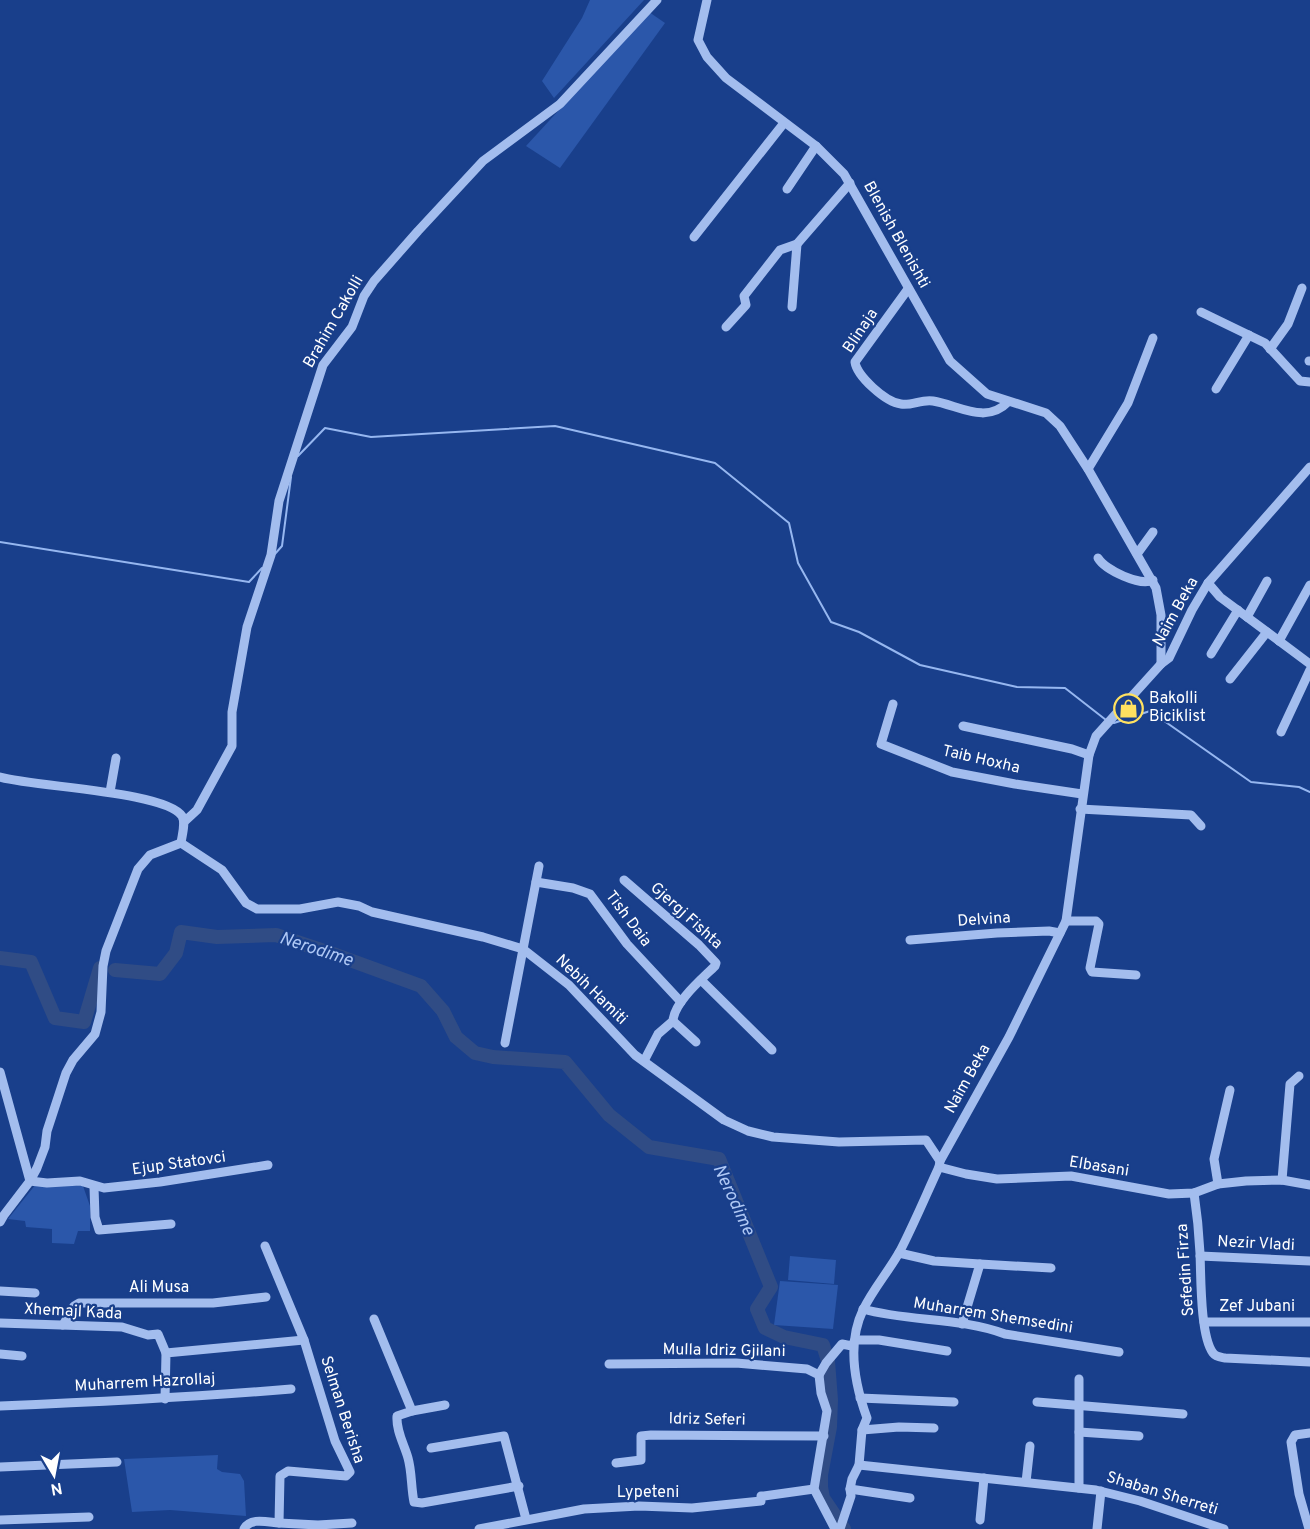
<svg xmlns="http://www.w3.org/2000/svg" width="1310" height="1529" viewBox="0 0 1310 1529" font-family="Overpass,sans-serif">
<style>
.green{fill:#2b57aa}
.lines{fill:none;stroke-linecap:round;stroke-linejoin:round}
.stream{stroke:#96b7f0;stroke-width:2}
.river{stroke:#304c85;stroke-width:14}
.minor{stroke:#a3bdee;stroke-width:9}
.labels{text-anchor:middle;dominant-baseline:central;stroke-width:4.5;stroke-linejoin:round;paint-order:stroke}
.street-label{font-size:16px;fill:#fff;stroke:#193f8b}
.poi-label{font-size:16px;fill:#fff;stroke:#193f8b;text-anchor:start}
.water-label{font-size:18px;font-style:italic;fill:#afc8f5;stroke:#193f8b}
</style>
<rect width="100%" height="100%" fill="#193f8b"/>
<g class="green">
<polygon points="590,0 644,0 554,98 542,81 582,18"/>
<polygon points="649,12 665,23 560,168 526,146"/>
<polygon points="36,1184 83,1186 90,1206 90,1231 78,1231 74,1244 52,1243 52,1229 26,1227 25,1221 8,1219"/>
<polygon points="790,1256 836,1260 834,1284 788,1280"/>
<polygon points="780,1281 838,1285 833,1329 774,1325"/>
<polygon points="218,1455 217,1469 222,1472 240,1474 244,1481 246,1516 170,1510 132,1512 124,1459"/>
</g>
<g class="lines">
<g class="stream">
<polyline points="298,456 325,428 371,437 555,426 715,463 789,523 798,563 831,622 859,632 920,665 1017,687 1065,688 1106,720"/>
<polyline points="0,542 249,582 262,568"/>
<polyline points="274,555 282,546 291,477"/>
<polyline points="1111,722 1114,723 1150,711 1251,782 1299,787 1310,792"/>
</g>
<g class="river">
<polyline points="0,958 31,962 55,1018 84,1022 100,968"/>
<polyline points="115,970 160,974 176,953 181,932 217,937 276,935 336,955 421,986 443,1011 456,1037 475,1053 493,1057 565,1062 609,1115 649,1147 719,1159 771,1287 757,1309 765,1328 784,1337 823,1345 828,1361 831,1400 830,1427 821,1475 821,1487 823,1498 844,1529"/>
</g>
<g class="minor">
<polyline points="707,0 698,40 707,57 726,78 816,146 844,174 950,361 987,394 1046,413 1060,426 1088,469 1156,588 1161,615 1161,664"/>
<polyline points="787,189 816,146"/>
<polyline points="694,237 784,123"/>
<path d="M908,289L855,362C857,376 885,402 901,404C911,406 922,399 933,401C958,405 986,425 1008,402"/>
<polyline points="792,307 797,244"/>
<polyline points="1201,312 1265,343 1300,381 1310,382"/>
<polyline points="726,327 746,305 744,296 780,250 797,244 850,183"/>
<polyline points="1270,349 1288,324 1302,288"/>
<polyline points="1309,361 1310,361"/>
<polyline points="1216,389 1249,335"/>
<polyline points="1088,469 1128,403 1153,338"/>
<polyline points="1137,554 1153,532"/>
<path d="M1098,558C1105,570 1141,587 1153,580"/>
<polyline points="1208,583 1220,597 1310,664"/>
<polyline points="1247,617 1267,581"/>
<polyline points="1279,641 1310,585"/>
<polyline points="1211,654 1238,610"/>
<polyline points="1230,679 1267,632"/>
<polyline points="893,704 881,744 952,772 1015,784 1082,794"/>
<polyline points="963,726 1072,749 1089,755"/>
<polyline points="1281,732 1310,670"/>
<path d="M0,777C34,787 165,791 182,816C186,823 182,835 181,843L150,855L138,869L106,951L103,966L101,1012L95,1034L73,1060L66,1073L47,1131L45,1147L37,1168L30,1181L4,1215L0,1222"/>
<polyline points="110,792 116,758"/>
<polyline points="1080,809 1191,815 1201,826"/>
<polyline points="184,822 197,810 232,746 232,712 247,627 271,555 279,501 323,365 352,327 364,296 374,281 418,231 483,161 560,104 657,0"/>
<polyline points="181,843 222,870 246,903 257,909 300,909 338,902 359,906 372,912 483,937 523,949 569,985 635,1055 724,1120 748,1131 773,1137 839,1142 926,1140 940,1161"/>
<path d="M624,880L699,945L716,963L715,966C702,979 674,1002 673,1021L658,1034L644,1061"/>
<polyline points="536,882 573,888 590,894 627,944 681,1002"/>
<polyline points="1066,921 1096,921 1099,924 1090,968 1092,972 1136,975"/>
<polyline points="910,940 997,933 1049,931 1060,933"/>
<polyline points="701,980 772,1050"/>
<polyline points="673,1021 696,1042"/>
<polyline points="505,1043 539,866"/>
<polyline points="0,1072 30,1181"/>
<polyline points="939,1167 966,1174 997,1179 1071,1176 1169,1194 1194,1193 1218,1184 1246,1181 1282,1180 1310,1185"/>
<polyline points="1282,1180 1290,1084 1299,1076"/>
<polyline points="30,1181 47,1183 80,1181 104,1188 160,1182 268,1165"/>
<polyline points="1218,1184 1214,1159 1230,1090"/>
<polyline points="94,1187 95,1217 99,1230 171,1224"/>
<path d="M1194,1193C1197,1213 1199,1233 1200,1253C1201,1275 1200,1336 1213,1353C1216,1357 1220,1357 1225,1358L1310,1362"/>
<polyline points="899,1253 934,1261 980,1264 962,1324"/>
<polyline points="1200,1256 1310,1261"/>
<polyline points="980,1264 1051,1268"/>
<polyline points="0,1291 35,1293"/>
<path d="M863,1309C909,1322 959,1317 1005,1334L1119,1352"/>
<path d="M374,1319L412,1411L397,1416C396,1431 404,1444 408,1458C412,1472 411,1488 414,1502L422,1503L519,1486"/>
<polyline points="1204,1322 1310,1322"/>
<polyline points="0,1323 122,1327 148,1335 158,1334 166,1353"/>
<polyline points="63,1325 74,1306 79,1303 213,1303 266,1297"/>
<polyline points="0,1354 22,1356"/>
<polyline points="609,1364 736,1363 807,1369 819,1375 821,1393 827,1411 814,1489 835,1529"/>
<polyline points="819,1375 826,1363 842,1344 852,1346 855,1340 879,1340 947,1351"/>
<polyline points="860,1398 954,1402"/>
<polyline points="165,1399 166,1353 304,1340"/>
<polyline points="1037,1402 1183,1414"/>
<path d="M0,1406C97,1402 194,1397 291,1389"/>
<polyline points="412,1411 445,1405"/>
<polyline points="862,1430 899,1427 934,1428"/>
<polyline points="1079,1432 1139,1436"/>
<polyline points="431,1448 504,1436 526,1519"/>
<polyline points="616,1463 641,1460 641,1436 651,1435 824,1436"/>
<polyline points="859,1465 1096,1490 1140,1501 1224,1529"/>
<polyline points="0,1467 117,1462"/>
<polyline points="1026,1482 1030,1446"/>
<polyline points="1079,1488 1079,1379"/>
<polyline points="850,1489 910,1498"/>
<polyline points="0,1520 89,1517"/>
<polyline points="980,1520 984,1478"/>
<polyline points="279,1523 318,1525 352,1523"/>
<path d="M244,1529C250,1517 267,1522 279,1523L280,1476L288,1471L346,1476L350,1472L335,1441L304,1340L265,1246"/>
<polyline points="479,1529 584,1509 639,1506 692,1508 761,1501 761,1496 764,1496 814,1489"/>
<path d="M840,1529L851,1496L850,1489L852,1479L859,1465L862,1430L867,1418C855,1385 847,1343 863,1310C873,1289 889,1271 900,1251C914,1224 926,1195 939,1167L940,1161L1009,1037L1066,921L1089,755L1096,736L1161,664L1169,658L1192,610L1208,583L1310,467"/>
<polyline points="1097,1529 1101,1491"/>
<polyline points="1309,1529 1299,1494 1291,1442 1295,1435 1310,1433"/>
</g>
</g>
<defs>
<symbol id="shop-ring" viewBox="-11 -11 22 22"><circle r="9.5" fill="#193f8b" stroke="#ffe160" stroke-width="1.5"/><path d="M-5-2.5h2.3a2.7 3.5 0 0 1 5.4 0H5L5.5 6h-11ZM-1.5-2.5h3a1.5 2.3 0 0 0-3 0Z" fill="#ffe160"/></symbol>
</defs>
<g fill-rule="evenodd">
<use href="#shop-ring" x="1112" y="692" width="33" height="33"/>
</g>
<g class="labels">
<g class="street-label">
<text transform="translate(896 235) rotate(61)">Blenish Blenishti</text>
<text transform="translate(334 322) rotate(-60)">Brahim Cakolli</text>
<text transform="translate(861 331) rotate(-56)">Blinaja</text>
<text transform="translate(1176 612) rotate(-61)">Naim Beka</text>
<text transform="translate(981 760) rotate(13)">Taib Hoxha</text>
<text transform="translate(686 916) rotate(42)">Gjergj Fishta</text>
<text transform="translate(628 919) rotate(53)">Tish Daia</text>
<text transform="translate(984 920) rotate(-4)">Delvina</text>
<text transform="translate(591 990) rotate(44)">Nebih Hamiti</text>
<text transform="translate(968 1079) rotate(-61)">Naim Beka</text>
<text transform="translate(179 1164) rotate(-8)">Ejup Statovci</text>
<text transform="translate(1099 1167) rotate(9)">Elbasani</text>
<text transform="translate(1256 1244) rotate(3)">Nezir Vladi</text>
<text transform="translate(1186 1270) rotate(-94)">Sefedin Firza</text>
<text x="159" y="1288">Ali Musa</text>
<text x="1257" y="1307">Zef Jubani</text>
<text transform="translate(73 1312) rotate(3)">Xhemajl Kada</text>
<text transform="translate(993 1316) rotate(9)">Muharrem Shemsedini</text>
<text transform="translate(724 1351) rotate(1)">Mulla Idriz Gjilani</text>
<text transform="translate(145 1383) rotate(-3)">Muharrem Hazrollaj</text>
<text transform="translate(342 1410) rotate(72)">Selman Berisha</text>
<text transform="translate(707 1420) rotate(1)">Idriz Seferi</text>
<text x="648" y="1493">Lypeteni</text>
<text transform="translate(1162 1494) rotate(17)">Shaban Sherreti</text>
</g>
<g class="poi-label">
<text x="1149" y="699">Bakolli<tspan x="1149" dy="18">Biciklist</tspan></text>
</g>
<g class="water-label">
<text transform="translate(316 950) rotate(18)">Nerodime</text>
<text transform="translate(733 1200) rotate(65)">Nerodime</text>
</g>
</g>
<g transform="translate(54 1475) rotate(170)" stroke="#193f8b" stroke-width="4.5" paint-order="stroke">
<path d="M0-4.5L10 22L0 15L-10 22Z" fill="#ffffff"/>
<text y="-9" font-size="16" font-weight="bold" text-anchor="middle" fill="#ffffff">N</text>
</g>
</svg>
